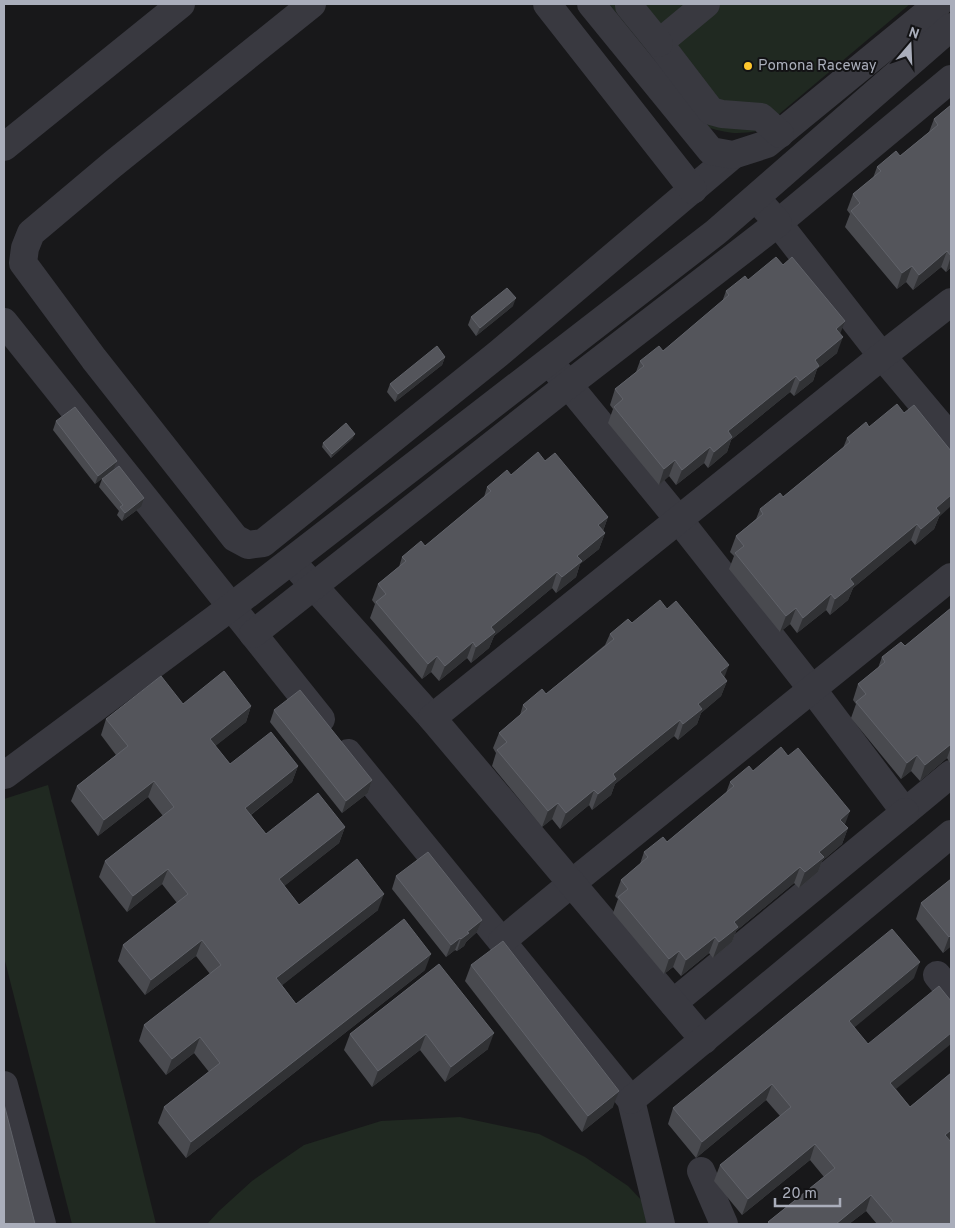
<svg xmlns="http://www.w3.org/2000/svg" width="955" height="1228" viewBox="0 0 955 1228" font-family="Overpass,sans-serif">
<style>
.green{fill:#202921}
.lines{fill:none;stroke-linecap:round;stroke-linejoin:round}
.minor{stroke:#393940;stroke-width:28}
.wall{fill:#494a4f}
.shaded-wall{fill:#313235}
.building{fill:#54555b;stroke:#61636a}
.poi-dot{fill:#fdc62d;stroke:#131315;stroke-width:2}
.labels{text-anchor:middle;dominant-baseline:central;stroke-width:4;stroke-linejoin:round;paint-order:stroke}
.poi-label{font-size:15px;fill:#aaaebb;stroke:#131315;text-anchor:start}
</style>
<rect width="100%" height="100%" fill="#18181a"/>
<g class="green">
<path d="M609,4H910L759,131C738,134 730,134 710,128Z"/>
<polygon points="48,785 156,1224 72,1224 4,957 4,799"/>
<polygon points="460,1117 539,1134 585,1157 628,1186 664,1224 207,1224 219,1211 252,1181 304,1145 381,1121"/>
</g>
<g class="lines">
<g class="minor">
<polyline points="312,4 113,164 31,233 25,248 23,263 94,359 235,538 248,545 263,543 498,354 733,155"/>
<polyline points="547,4 693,190"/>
<polyline points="591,4 711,151 733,155 767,144 938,4"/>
<polyline points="706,4 659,43 711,111 722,114 761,117 780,134"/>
<polyline points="629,6 659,43"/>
<polyline points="951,79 778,223 882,356 951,438"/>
<polyline points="4,147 181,4"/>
<polyline points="4,322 321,719"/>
<polyline points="556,370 679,520 812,689 905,812 951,774"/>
<polyline points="301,572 432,718"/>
<polyline points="253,634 568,385 778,223 756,198"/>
<polyline points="348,753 631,1100 661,1224"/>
<polyline points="5,775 231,607 716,232 951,27"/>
<polyline points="502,941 572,883 951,577"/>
<polyline points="937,975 951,992"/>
<polyline points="673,1003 905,812"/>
<polyline points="704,1040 432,718 882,356 951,302"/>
<polyline points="4,1085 42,1224"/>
<polyline points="631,1100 951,834"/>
<polyline points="701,1171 724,1224"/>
</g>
</g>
<g class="wall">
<polygon points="951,105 951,267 946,272 941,267 913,290 906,282 897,289 845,227 850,214 847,210 853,194 873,178 877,167 900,156 929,132 934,119"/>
<polygon points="748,280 840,334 837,353 817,369 813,381 794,396 790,392 731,440 727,452 708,468 704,463 676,485 669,476 659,485 608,423 613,409 610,405 615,389 636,372 640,361 663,351 722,302 726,291"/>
<polygon points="513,306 476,336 468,325 471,317"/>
<polygon points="445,357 442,365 395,402 387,392 390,384"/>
<polygon points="56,421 117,461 114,469 95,484 53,430"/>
<polygon points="353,438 331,458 322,447 323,443"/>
<polygon points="847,438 939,517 934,529 915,545 911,540 853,588 848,600 830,615 826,610 797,633 790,624 780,632 729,569 734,556 730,552 736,536 756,519 760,509 783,497 843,448"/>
<polygon points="545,461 608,517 603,531 605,533 599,549 580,564 576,577 556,593 552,588 494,636 489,648 471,663 467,658 439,681 431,672 422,679 370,618 375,604 372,600 378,584 399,567 402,557 425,546 484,497 487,487 511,475"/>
<polygon points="102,479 141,507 122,521 117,515 119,511 99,487"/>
<polygon points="951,608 951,762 950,763 947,758 920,781 911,771 901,779 851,718 856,704 853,700 858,684 878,668 882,657 905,646"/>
<polygon points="632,623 724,677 727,681 721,696 701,713 697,724 678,740 674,736 615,784 611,795 592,810 589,805 560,829 552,819 542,827 492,766 496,753 493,748 499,733 520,715 523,705 546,694 605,645 610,634"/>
<polygon points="183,704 251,706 246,722 215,746 230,764 298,766 292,782 251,815 266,834 345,827 339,843 284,886 299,905 378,910 282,985 296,1004 425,970 186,1158 158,1123 164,1107 209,1072 194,1053 166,1075 139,1041 144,1025 210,974 196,956 145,995 118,961 123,945 177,903 162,884 127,912 99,877 105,861 163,816 148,797 98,836 71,801 77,786 116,755 101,735 106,719"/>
<polygon points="274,710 372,780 368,793 342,813 270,722"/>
<polygon points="753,771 845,825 848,828 842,844 822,861 818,872 799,888 794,883 736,931 732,942 713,958 709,953 681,976 673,967 664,974 613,913 618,899 615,896 621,880 640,864 644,852 667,842 726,793 730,782"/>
<polygon points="396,876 482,920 477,932 466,942 464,946 457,951 455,950 446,957 392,889"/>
<polygon points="951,879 951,946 943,953 916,919 921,903"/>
<polygon points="439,964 488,1049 445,1082 420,1050 372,1087 344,1050 350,1034"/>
<polygon points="471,965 613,1107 582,1132 465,981"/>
<polygon points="914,978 854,1027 896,1089 910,1107 951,1073 951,1141 950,1141 951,1224 877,1224 866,1211 849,1224 768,1224 768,1222 824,1177 810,1160 742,1215 714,1181 720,1165 780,1116 766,1100 696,1158 668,1124 673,1108"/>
</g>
<g class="shaded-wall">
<polygon points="947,251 941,267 913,290 919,275"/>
<polygon points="951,256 951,267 946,272"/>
<polygon points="912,266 906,282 897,289 902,273"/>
<polygon points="516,298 513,306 476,336 480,328"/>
<polygon points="845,321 839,337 836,329"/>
<polygon points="843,337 837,353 817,369 813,381 794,396 800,381 815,360"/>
<polygon points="445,357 442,365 395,402 398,394"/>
<polygon points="796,376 790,392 731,440 727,452 708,468 714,452 728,431"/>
<polygon points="355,434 353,438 331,458 332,454"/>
<polygon points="710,447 704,463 676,485 682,470"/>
<polygon points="675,460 669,476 659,485 664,469"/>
<polygon points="117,461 114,469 95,484 98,476"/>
<polygon points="951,495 951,506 939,517 934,529 915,545 921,529 936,508"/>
<polygon points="144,498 141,507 122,521 125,513"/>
<polygon points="608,517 602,533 598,525"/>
<polygon points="917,524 911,540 853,588 848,600 830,615 835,599 850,579"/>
<polygon points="605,533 599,549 580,564 576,577 556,593 562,577 577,556"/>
<polygon points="557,572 552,588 494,636 489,648 471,663 476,647 491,627"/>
<polygon points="831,594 826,610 797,633 803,618"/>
<polygon points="796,608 790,624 780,632 786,616"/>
<polygon points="473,642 467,658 439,681 445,666"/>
<polygon points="437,656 431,672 422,679 428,664"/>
<polygon points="729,665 723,681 720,672"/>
<polygon points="727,681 721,696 701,713 697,724 678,740 683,724 698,704"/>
<polygon points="251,706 246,722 204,755 210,739"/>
<polygon points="680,720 674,736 615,784 611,795 592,810 598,794 613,774"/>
<polygon points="951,744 951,747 947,758 920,781 925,765"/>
<polygon points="917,755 911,771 901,779 907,763"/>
<polygon points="298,766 292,782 239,824 245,808"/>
<polygon points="372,780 368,793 342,813 346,801"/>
<polygon points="154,781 148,797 98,836 104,820"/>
<polygon points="594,790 589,805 560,829 566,813"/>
<polygon points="558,803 552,819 542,827 548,811"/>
<polygon points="850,811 844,827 840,820"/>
<polygon points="345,827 339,843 273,895 279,879"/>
<polygon points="848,828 842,844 822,861 818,872 799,888 805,872 819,852"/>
<polygon points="800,867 794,883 736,931 732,942 713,958 719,942 734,922"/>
<polygon points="168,869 162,884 127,912 133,896"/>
<polygon points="384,894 378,910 271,994 276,978"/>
<polygon points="482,920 477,932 466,942 464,946 457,951 461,939 467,932"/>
<polygon points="951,935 951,946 943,953 949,937"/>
<polygon points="715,937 709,953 681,976 686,960"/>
<polygon points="460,938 455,950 446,957 451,945"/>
<polygon points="202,940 196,956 145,995 151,980"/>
<polygon points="679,951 673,967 664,974 669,959"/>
<polygon points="431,954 425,970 186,1158 191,1142"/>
<polygon points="920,962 914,978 843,1037 849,1021"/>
<polygon points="494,1033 488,1049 445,1082 451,1067"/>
<polygon points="951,1033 951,1044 885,1098 890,1083"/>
<polygon points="426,1034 420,1050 372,1087 378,1071"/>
<polygon points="200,1037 194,1053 166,1075 172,1059"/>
<polygon points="772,1084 766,1100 696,1158 702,1142"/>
<polygon points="619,1091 613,1107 582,1132 588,1116"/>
<polygon points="951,1130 951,1141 939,1151 945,1135"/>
<polygon points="815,1144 810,1160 742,1215 748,1199"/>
<polygon points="871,1195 866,1211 849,1224 836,1224"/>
</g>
<g class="building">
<polygon points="951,105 951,256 947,251 919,275 912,266 902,273 851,211 860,203 853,194 881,171 877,167 896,151 900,156 938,125 934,119"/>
<polygon points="776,257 783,265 792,257 845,321 836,329 843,337 815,360 819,366 800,381 796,376 728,431 732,437 714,452 710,447 682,470 675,460 664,469 614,407 623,399 615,389 644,366 640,361 659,346 663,351 729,295 726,291 745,276 748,280"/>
<polygon points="507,288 516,298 480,328 471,317"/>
<polygon points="437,346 445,357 398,394 390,384"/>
<polygon points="897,404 904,413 914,405 951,451 951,495 936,508 940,513 921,529 917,524 850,579 854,584 835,599 831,594 803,618 796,608 786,616 735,553 744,546 736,536 763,514 760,509 780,493 783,497 850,442 847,438 866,422 869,427"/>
<polygon points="75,407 117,461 98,476 56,421"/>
<polygon points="346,423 355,434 332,454 323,443"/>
<polygon points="538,452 545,461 555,453 608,517 598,525 605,533 577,556 582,561 562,577 557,572 491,627 495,632 476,647 473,642 445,666 437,656 428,664 376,602 386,594 378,584 406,561 402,557 421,541 425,546 491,491 487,487 507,470 511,475"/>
<polygon points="119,466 144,498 125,513 120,507 123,505 102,479"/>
<polygon points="660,600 667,609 676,601 729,665 720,672 727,681 698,704 702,709 683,724 680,720 613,774 616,779 598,794 594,790 566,813 558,803 548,811 497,750 507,742 499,733 527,709 523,705 542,689 546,694 614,639 610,634 628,619 632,623"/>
<polygon points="951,608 951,744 925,765 917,755 907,763 856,702 866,694 858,684 885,662 882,657 901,642 905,646"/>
<polygon points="224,671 251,706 210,739 230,764 271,732 298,766 245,808 266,834 318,793 345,827 279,879 299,905 357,859 384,894 276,978 296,1004 404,919 431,954 191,1142 164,1107 220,1063 200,1037 172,1059 144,1025 221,965 202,940 151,980 123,945 188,894 168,869 133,896 105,861 174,807 154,781 104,820 77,786 128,746 106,719 161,676 183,704"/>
<polygon points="300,690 372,780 346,801 274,710"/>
<polygon points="781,747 788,756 798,748 850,811 840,820 848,828 819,852 824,857 805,872 800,867 734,922 738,927 719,942 715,937 686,960 679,951 669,959 618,897 628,889 621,880 648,857 644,852 663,837 667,842 734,786 730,782 749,766 753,771"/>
<polygon points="428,852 482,920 467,932 469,933 461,939 460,938 451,945 396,876"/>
<polygon points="951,879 951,935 949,937 921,903"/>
<polygon points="892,929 920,962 849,1021 868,1044 939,986 951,1001 951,1033 890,1083 910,1107 951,1073 951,1130 945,1135 951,1142 951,1224 889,1224 893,1221 871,1195 836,1224 770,1224 768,1222 835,1168 815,1144 748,1199 720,1165 791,1107 772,1084 702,1142 673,1108"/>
<polygon points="503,941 619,1091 588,1116 471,965"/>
<polygon points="439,964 494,1033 451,1067 426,1034 378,1071 350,1034"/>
<polygon points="4,1104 35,1224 4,1224"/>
</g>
<circle class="poi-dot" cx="748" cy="66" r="5"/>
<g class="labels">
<g class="poi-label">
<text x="758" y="66">Pomona Raceway</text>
</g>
</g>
<rect width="955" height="1228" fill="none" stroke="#aaaebb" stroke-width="10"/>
<g transform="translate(910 45) rotate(19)" stroke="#131315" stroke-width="4" paint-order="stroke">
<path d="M0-4L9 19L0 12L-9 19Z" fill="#aaaebb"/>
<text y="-8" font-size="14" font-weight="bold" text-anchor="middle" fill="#aaaebb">N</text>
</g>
<path d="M775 1198v8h65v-8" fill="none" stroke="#aaaebb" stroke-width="2.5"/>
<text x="782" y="1198" font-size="15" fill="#aaaebb" stroke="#131315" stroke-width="4" paint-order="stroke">20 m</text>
</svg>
